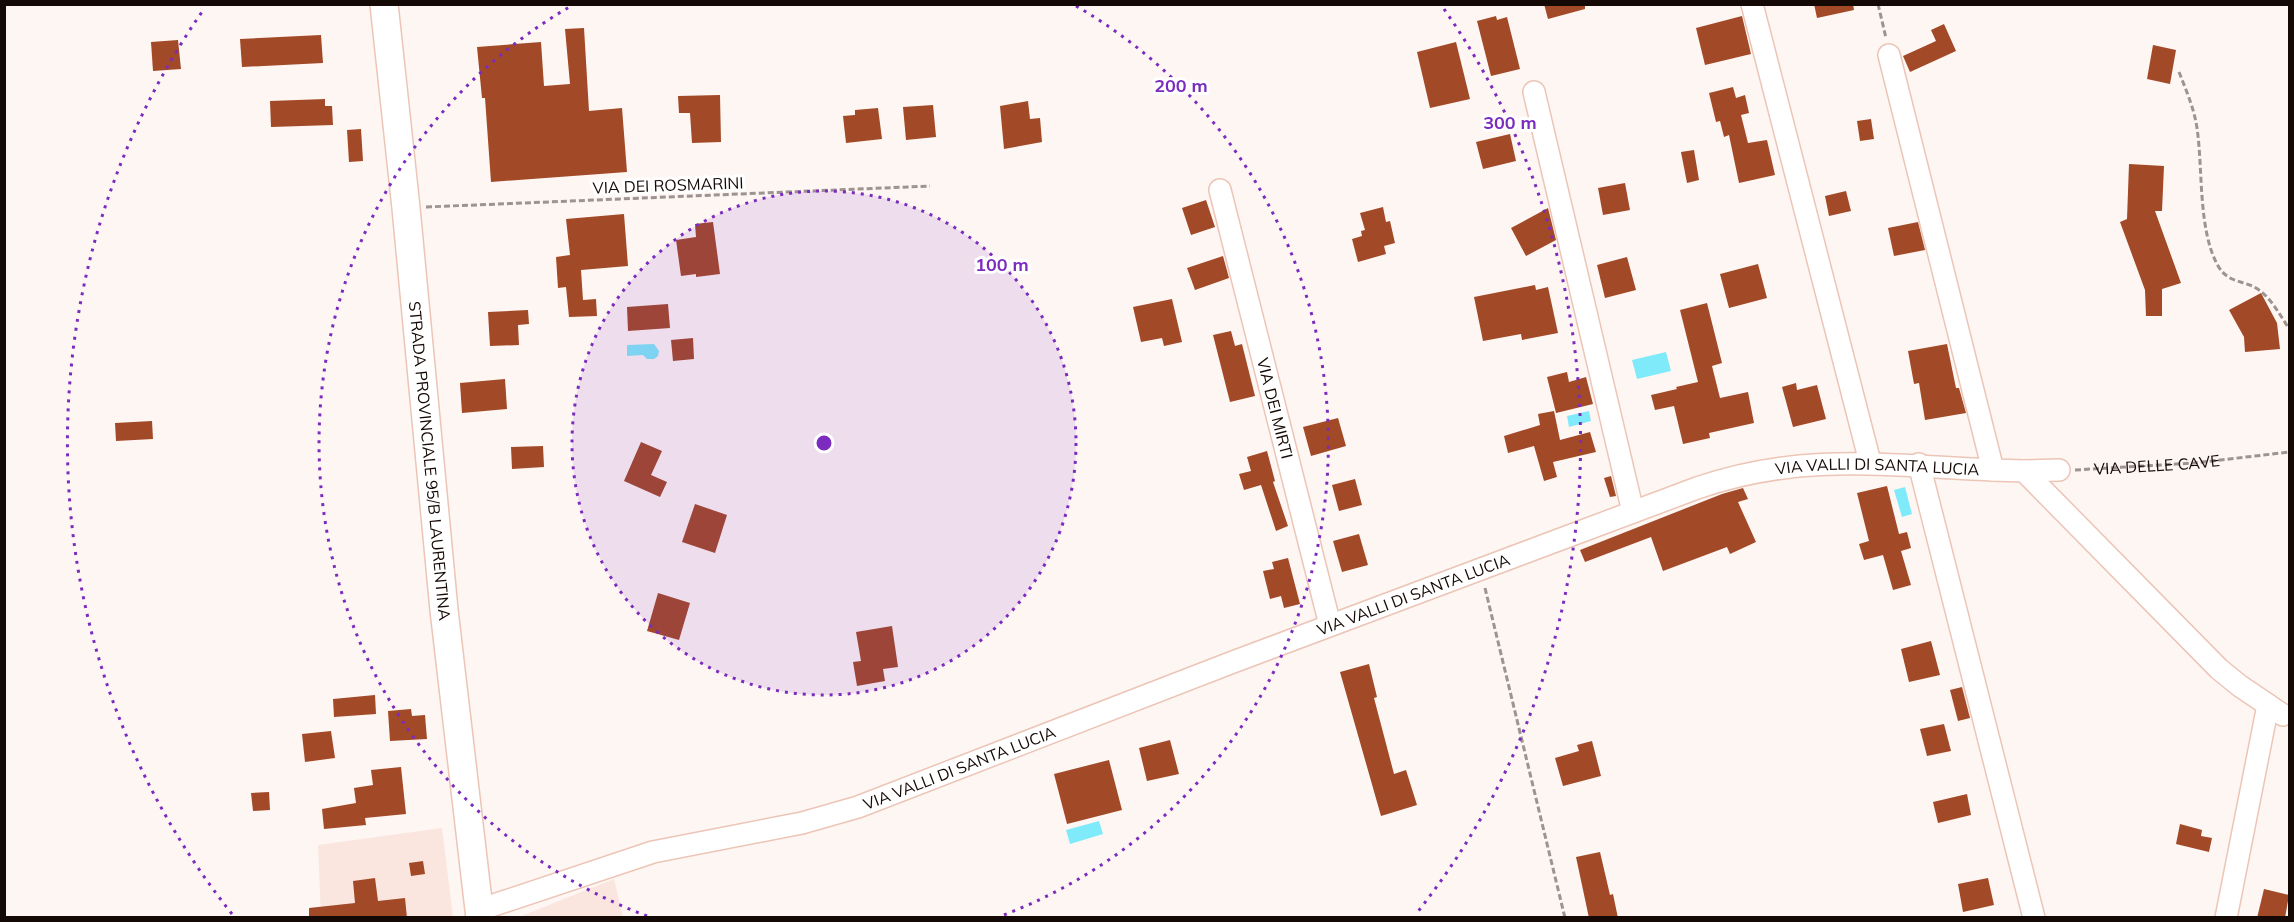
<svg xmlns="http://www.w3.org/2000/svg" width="2294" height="922" viewBox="0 0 2294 922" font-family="Mulish,sans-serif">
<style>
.built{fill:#fae6df}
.water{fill:#7febfa}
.building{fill:#a24927}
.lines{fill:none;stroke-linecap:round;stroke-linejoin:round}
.minor-casing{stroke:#ecc5b6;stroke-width:24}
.major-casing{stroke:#ecc5b6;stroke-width:30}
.path{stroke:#9d9390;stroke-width:3;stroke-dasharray:6 3;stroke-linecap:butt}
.minor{stroke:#fff;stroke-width:21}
.major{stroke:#fff;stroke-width:27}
.ring{fill:none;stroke:#7b2cbf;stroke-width:3;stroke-dasharray:3 6}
.labels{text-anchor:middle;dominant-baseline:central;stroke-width:6;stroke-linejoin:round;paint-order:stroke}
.street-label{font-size:16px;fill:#150905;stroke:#fff}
.centre{fill:#7b2cbf;stroke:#fff;stroke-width:3}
.ring-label{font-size:18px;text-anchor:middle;font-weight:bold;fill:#7b2cbf;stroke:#fff;stroke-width:6;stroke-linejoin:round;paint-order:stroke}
</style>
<rect width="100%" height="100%" fill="#fef6f3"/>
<g class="built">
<polygon points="442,828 453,917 321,917 318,845"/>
<polygon points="614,879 623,917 519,917"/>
</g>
<g class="water">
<polygon points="654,344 659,351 658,356 654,359 647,359 643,355 627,356 627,345"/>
<polygon points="1666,352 1671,371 1637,379 1632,360"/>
<polygon points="1589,411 1591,421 1569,427 1567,416"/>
<polygon points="1905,487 1912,514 1902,517 1894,490"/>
<polygon points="1099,821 1103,834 1070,844 1066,830"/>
</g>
<g class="building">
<polygon points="1544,4 1585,4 1585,9 1548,19"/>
<polygon points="1814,4 1853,4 1854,10 1817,18"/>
<polygon points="1496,16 1497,20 1507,17 1520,69 1491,76 1477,21"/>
<polygon points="1742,16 1751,54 1705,65 1696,28"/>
<polygon points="1944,24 1956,51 1910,72 1903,56 1936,41 1931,30"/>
<polygon points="584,28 589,111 622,108 627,172 491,182 485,98 482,98 477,47 541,42 544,86 570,84 565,29"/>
<polygon points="321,35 323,63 242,67 240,39"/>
<polygon points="178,40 181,69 153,71 151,42"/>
<polygon points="1456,42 1470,99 1430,108 1417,52"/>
<polygon points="2153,45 2176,50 2170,84 2147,79"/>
<polygon points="1733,87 1736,98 1745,95 1749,113 1741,115 1748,143 1767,140 1775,175 1739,183 1729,135 1724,137 1720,121 1716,122 1709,93"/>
<polygon points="720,95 721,142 692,143 690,113 679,113 678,96"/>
<polygon points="325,99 325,106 332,106 333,125 271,127 270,101"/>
<polygon points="1028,101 1030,119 1040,118 1042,142 1004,149 1000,106"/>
<polygon points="933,105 936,137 906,140 903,107"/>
<polygon points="878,108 882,139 846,143 843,116 855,115 855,110"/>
<polygon points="1871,119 1874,139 1860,141 1857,121"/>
<polygon points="361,129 363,161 349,162 347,130"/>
<polygon points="1510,134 1516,161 1483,169 1476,142"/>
<polygon points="1694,150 1699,180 1687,183 1681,152"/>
<polygon points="2129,164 2164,166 2162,211 2155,211 2181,283 2162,289 2162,316 2146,316 2145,290 2120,222 2127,219"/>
<polygon points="1625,183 1630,210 1603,215 1598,188"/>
<polygon points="1846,191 1851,211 1829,216 1825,196"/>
<polygon points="1206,200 1215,227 1191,235 1182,208"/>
<polygon points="1383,207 1386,222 1390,221 1395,243 1384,246 1386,254 1358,262 1352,239 1362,236 1361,231 1365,230 1360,213"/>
<polygon points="1548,208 1556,240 1526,256 1511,228"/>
<polygon points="624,214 628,266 581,270 583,300 596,299 597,316 569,317 566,287 558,288 556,257 570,255 566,219"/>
<polygon points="713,222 720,274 696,277 696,274 681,276 676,240 696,237 695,224"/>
<polygon points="1918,222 1925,250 1894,256 1888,228"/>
<polygon points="1223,256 1229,278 1195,290 1187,268"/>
<polygon points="1627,257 1636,290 1605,298 1597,265"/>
<polygon points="1758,264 1767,298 1729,308 1720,274"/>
<polygon points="1535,285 1536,290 1548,287 1558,333 1522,340 1521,334 1483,341 1474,297"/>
<polygon points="2261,293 2277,323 2280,349 2245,352 2244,337 2229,310"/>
<polygon points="1172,299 1182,342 1164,346 1162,338 1141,342 1133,307"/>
<polygon points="1707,303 1722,363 1712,366 1720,398 1748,392 1754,423 1709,433 1710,438 1683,444 1674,406 1655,410 1651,395 1677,389 1676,387 1698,382 1680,310"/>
<polygon points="668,304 670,328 628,331 627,307"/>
<polygon points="528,310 529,324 518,325 519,345 490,346 488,312"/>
<polygon points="1231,331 1235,346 1242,344 1255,396 1230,402 1213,335"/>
<polygon points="693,338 694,359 673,361 671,340"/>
<polygon points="1947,344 1956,388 1959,388 1966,413 1925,420 1919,383 1914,384 1908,351"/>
<polygon points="1567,372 1569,382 1586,377 1593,404 1556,413 1547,377"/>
<polygon points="505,379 507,409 462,413 460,383"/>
<polygon points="1796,383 1797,390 1817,385 1826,419 1793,427 1782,387"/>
<polygon points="1554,411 1560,440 1590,432 1596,452 1553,462 1557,477 1544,481 1534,446 1508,453 1504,436 1540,425 1538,414"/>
<polygon points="1338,418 1346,446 1311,456 1303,427"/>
<polygon points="152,421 153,439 116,441 115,423"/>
<polygon points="641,442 662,451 651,475 667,482 660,497 624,481"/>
<polygon points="543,446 544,467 512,469 511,447"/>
<polygon points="1267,451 1275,481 1273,482 1288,526 1276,531 1261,485 1244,490 1239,474 1251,471 1247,457"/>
<polygon points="1611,476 1616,496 1610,497 1604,478"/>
<polygon points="1355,479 1362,505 1339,511 1332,485"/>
<polygon points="1887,486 1899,534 1907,532 1911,548 1901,551 1911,585 1893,590 1883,555 1864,560 1859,544 1869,541 1857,493"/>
<polygon points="1743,488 1748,499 1738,502 1756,542 1730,554 1727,547 1663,571 1651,537 1585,562 1580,550 1722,494"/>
<polygon points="695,504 727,515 715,553 682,542"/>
<polygon points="1359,534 1368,565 1342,572 1333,541"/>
<polygon points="1288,558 1300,604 1284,608 1281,596 1270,599 1263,571 1274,569 1272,562"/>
<polygon points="658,593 690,603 679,640 647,631"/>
<polygon points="892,626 898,667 883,669 885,681 857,686 853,662 861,661 856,632"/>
<polygon points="1931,641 1940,675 1909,682 1901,649"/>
<polygon points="1369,664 1377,697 1374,698 1394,774 1406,770 1417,805 1381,816 1340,672"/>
<polygon points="1962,687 1970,718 1958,721 1950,690"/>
<polygon points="375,695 376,714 334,717 333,699"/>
<polygon points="411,709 412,716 425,715 427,739 390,741 388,711"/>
<polygon points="1944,724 1951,751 1927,756 1920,729"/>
<polygon points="331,731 335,758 305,762 302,734"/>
<polygon points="1170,740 1179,774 1147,781 1139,748"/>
<polygon points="1592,741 1601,776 1563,786 1555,758 1579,751 1577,745"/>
<polygon points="1109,760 1122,810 1067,824 1054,774"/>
<polygon points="401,767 406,814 365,818 366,825 324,829 322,809 356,803 354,788 373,785 371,770"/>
<polygon points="269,792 270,810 253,811 251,793"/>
<polygon points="1967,794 1971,815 1938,823 1933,802"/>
<polygon points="2180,824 2202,830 2201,836 2212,838 2209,852 2176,844"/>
<polygon points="1600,852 1610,895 1613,894 1618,918 1589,918 1576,857"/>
<polygon points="423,861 425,874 411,876 409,863"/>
<polygon points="375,878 378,901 405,898 407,918 309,918 309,908 355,903 353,881"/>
<polygon points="1988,878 1994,905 1963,912 1958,884"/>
<polygon points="2264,889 2289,895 2285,918 2257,918"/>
</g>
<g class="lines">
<defs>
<g id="minor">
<polyline points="1752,4 1870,462"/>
<polyline points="1889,55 1993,470"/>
<polyline points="1534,92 1633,512"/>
<path id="s2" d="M1220,190L1330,625"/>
<polyline points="1919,464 2034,918"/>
<polyline points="2024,471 2059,470"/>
<path id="s3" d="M479,910L653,852L802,823L858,807L1233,662L1697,488C1812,448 1907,469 2024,471L2219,669L2240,686L2283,715"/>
<polyline points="2226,918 2268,705"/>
</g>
<g id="major">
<path id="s4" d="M384,4L406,208L444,610L480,918"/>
</g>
</defs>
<use href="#minor" class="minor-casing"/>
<use href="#major" class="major-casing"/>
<g class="path">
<polyline points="1878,4 1886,38"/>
<path d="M2179,72C2186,90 2194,108 2197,128C2203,169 2198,228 2217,264C2228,285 2244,279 2259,290C2272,299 2281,317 2290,330"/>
<polyline points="426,207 930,186"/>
<path id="s1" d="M2075,470L2194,463L2290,452"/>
<polyline points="1485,588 1565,918"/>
</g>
<use href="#minor" class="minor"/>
<use href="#major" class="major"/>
</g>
<circle cx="824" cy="443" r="252" fill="#7b2cbf" fill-opacity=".12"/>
<g class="ring">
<circle cx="824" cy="443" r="252"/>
<path d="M647 916A505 505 0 0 1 571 6M1076 6A505 505 0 0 1 1001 916"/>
<path d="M232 914A757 757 0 0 1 204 9M1444 9A757 757 0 0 1 1416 914"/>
</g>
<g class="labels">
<g class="street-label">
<text transform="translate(668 185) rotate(-2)">VIA DEI ROSMARINI</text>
<text stroke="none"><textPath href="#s2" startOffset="225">VIA DEI MIRTI</textPath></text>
<text stroke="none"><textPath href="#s4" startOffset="459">STRADA PROVINCIALE 95/B LAURENTINA</textPath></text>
<text stroke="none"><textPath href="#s1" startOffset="82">VIA DELLE CAVE</textPath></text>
<text stroke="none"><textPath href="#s3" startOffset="1474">VIA VALLI DI SANTA LUCIA</textPath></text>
<text stroke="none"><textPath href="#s3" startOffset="988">VIA VALLI DI SANTA LUCIA</textPath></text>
<text stroke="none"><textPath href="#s3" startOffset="502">VIA VALLI DI SANTA LUCIA</textPath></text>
</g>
</g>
<circle cx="824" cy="443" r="9" class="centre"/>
<g class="ring-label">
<text x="1181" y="92">200 m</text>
<text x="1510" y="129">300 m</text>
<text x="1002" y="271">100 m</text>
</g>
<rect width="2294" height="922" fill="none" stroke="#150905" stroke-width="12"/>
</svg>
